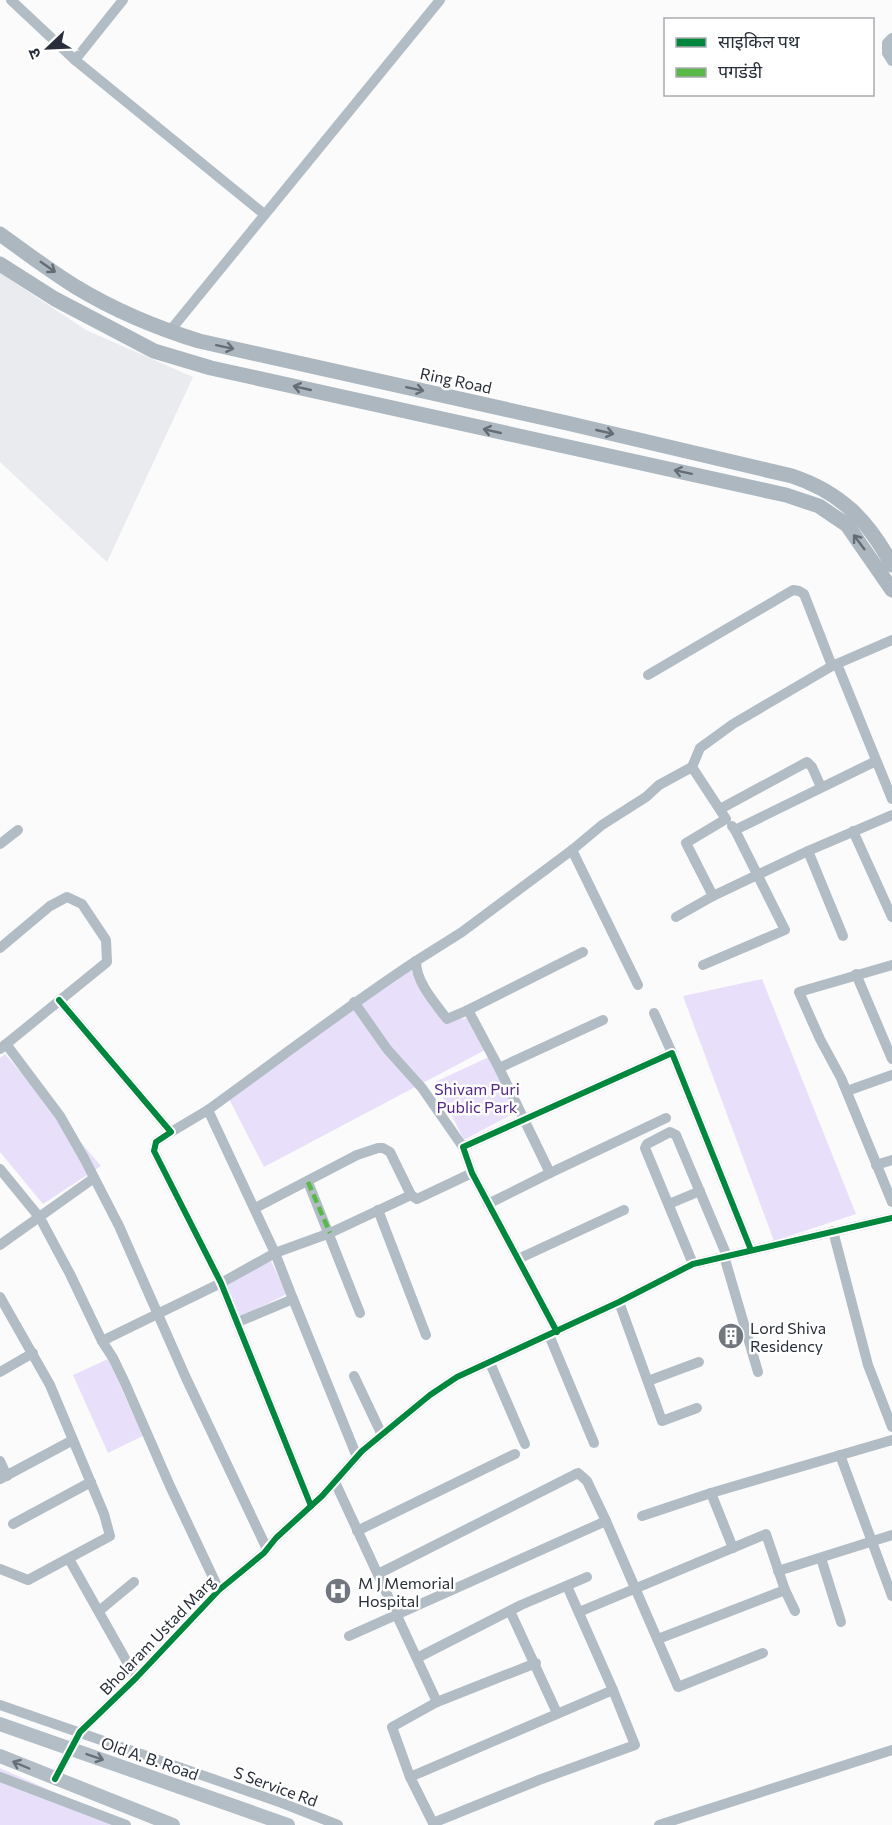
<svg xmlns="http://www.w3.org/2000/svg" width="892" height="1825" viewBox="0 0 892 1825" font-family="Commissioner,'Noto Sans Devanagari',sans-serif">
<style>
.built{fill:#e9ebef}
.green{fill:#e8e0fa}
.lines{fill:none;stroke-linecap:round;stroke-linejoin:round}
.minor{stroke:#b2bcc5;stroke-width:10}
.major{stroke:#b3bdc5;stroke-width:14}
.highway{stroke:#acb7bf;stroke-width:15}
.quiet{stroke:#58b947;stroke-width:4.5;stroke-dasharray:9 4.5;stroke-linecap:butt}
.cycleway-casing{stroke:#fff;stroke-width:10}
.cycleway{stroke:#00873e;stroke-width:6}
.oneway{stroke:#646c76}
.oneway2{stroke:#676f79}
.labels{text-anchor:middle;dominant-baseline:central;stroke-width:5;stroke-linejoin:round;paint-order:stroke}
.street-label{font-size:16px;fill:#292f3a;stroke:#fff}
.park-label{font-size:16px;fill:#53278b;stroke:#fff}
.poi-label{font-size:16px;fill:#292f3a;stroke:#fff;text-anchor:start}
</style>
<rect width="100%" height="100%" fill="#fbfbfb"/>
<polygon class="built" points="0,273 86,330 193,377 107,562 0,462"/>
<g class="green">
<polygon points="410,968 442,1021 468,1018 487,1049 264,1167 229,1099"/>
<polygon points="762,979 856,1214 774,1241 683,996"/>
<polygon points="5,1054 101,1166 43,1204 0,1152 0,1058"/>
<polygon points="491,1056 518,1111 464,1140 435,1082"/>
<polygon points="271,1261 287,1294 239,1318 223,1284"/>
<polygon points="108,1359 143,1436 108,1453 73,1375"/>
<polygon points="0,1768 128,1825 0,1825"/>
</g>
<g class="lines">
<g class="minor">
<polyline points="11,0 75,60"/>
<polyline points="123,0 75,60 264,214"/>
<polyline points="892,38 887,43 887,53 892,61"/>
<polyline points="169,332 440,0"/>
<polyline points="837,664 892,799"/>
<polyline points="648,675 793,590 799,591 804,594 832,666"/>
<polyline points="692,767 726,819 686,843 713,896 808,851 892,815"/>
<polyline points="720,809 807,762 812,767 821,787"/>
<polyline points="732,826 735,830 876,761"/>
<polyline points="853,831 892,917"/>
<polyline points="0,844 18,830"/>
<polyline points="572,850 602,825 646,797 659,785 692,767 700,748 733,724 832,666 892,640"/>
<polyline points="808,851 843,936"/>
<polyline points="676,917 713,896"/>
<polyline points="0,948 50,906 67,897 82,904 106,940 107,962 0,1049"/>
<polyline points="703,965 785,930 735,830"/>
<polyline points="892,965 799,992 820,1039 841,1078 892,1202"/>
<polyline points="856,974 892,1059"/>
<polyline points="59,1000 171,1132 156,1142 154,1151 221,1283 311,1506"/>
<polyline points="354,1002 387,1049 422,1088 463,1147"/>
<path d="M468,1010L447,1019C434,1002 416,982 416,961L462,932L572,850L638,985"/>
<polyline points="654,1013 672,1053"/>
<polyline points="6,1044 60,1116 84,1158 119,1226 186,1378 267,1549"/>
<polyline points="499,1068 603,1020"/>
<polyline points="847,1091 892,1075"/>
<path d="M208,1110C277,1060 345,1008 416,961"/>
<polyline points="876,1165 892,1160"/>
<polyline points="0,1169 40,1218 70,1274 102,1341 113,1358 125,1383 170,1486 219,1590"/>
<polyline points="550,1173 666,1118"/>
<polyline points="308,1182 360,1313"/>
<polyline points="488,1204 550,1173 499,1068 468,1010 583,952"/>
<polyline points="669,1204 700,1191"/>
<polyline points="255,1208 357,1155 378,1148 383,1148 390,1152 411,1195 417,1199 472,1173"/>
<polyline points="378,1210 426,1335"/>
<polyline points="833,1231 868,1365 892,1427"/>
<polyline points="0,1245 94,1178"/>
<polyline points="724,1256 758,1372"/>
<polyline points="518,1259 624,1210"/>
<polyline points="693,1264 645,1148 647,1144 670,1132 676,1135 727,1256"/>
<polyline points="0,1297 50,1385 104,1514 110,1536 28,1580 0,1569"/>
<polyline points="293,1299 275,1253 330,1233 411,1195"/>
<polyline points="619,1302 662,1421 697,1408"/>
<polyline points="238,1322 293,1299 357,1457"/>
<polyline points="557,1332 472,1173 463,1147 672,1053 751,1250"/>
<polyline points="549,1335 594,1443"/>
<polyline points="102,1341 221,1283 275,1253 208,1110 171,1132"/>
<polyline points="490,1363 525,1444"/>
<polyline points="0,1372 33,1353"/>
<polyline points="354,1376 382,1435"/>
<polyline points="648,1381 699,1362"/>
<polyline points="840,1455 892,1596"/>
<polyline points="0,1461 7,1476"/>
<polyline points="0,1479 73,1440"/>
<polyline points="335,1482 437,1702"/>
<polyline points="711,1493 733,1548"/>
<polyline points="642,1516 711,1493 892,1440"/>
<polyline points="13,1524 91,1482"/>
<polyline points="357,1531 515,1454"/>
<polyline points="821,1558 841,1622"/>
<polyline points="69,1559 136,1678"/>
<polyline points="778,1571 892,1535"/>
<polyline points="378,1574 578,1473 587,1481 606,1521 678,1687 763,1653"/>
<polyline points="99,1611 134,1582"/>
<polyline points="510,1611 557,1713"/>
<polyline points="579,1612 766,1534 785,1590 795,1611"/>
<polyline points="349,1636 606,1521"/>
<polyline points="658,1639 785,1590"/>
<polyline points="417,1658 521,1605 587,1577"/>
<polyline points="0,1705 282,1803 338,1825"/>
<polyline points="0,1777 126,1825"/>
<polyline points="410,1777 613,1690"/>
<polyline points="55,1779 80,1732 136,1678 219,1590 264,1553 276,1538 322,1496 362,1451 430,1395 457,1377 619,1302 693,1264 892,1218"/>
<polyline points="433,1823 539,1780 635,1745 613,1690 567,1586"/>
<polyline points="434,1825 410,1777 392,1727 437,1702 536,1663"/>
<polyline points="659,1825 892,1750"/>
</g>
<g class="major">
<polyline points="0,1724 288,1825"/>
<polyline points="0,1756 173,1825"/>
</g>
<g class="highway">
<path d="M0,234C25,252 50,271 76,287C114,310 157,328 199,341L567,423L792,476C840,492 868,520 892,565"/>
<polyline points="0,264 55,299 154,351 211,368 786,495 819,506 847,525 892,590"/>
</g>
<polyline class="quiet" points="308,1182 330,1233"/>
<defs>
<g id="cycleway">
<polyline points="59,1000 171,1132 156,1142 154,1151 221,1283 311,1506"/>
<polyline points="557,1332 472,1173 463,1147 672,1053 751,1250"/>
<polyline points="55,1779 80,1732 136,1678 219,1590 264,1553 276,1538 322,1496 362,1451 430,1395 457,1377 619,1302 693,1264 892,1218"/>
</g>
</defs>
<use href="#cycleway" class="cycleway-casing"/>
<use href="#cycleway" class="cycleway"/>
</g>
<defs><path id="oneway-shaft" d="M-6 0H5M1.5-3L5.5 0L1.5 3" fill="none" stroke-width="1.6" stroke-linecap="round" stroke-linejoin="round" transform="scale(1.5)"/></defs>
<g class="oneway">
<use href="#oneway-shaft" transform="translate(48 267) rotate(35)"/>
<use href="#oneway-shaft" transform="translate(225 347) rotate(12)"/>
<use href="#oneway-shaft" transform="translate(302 388) rotate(-167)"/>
<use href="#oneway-shaft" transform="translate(415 389) rotate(12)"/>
<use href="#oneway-shaft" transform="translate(492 431) rotate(-167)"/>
<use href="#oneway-shaft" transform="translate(605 432) rotate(13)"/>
<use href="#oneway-shaft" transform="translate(683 472) rotate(-168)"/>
<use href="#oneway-shaft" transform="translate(859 542) rotate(-127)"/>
</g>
<g class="oneway2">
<use href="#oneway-shaft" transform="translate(95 1757) rotate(19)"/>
<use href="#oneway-shaft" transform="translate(21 1765) rotate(-157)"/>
</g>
<defs>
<symbol id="building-disc" viewBox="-11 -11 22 22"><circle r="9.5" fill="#72767e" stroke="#fff"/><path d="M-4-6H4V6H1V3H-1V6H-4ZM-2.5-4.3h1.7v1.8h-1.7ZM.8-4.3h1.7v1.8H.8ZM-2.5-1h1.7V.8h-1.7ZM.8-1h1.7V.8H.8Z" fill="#fff"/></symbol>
<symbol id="hospital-disc" viewBox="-11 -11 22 22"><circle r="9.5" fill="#72767e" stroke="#fff"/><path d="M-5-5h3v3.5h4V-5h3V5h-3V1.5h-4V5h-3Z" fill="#fff"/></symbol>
</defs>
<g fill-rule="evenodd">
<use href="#building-disc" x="716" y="1321" width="30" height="30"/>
<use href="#hospital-disc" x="323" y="1576" width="30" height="30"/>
</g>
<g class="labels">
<g class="street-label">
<text transform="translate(456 380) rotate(12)">Ring Road</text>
<text transform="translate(157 1635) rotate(-46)">Bholaram Ustad Marg</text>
<text transform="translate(150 1758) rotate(19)">Old A. B. Road</text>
<text transform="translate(276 1786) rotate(20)">S Service Rd</text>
</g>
<g class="park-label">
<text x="477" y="1088">Shivam Puri<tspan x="477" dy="18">Public Park</tspan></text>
</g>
<g class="poi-label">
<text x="750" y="1327">Lord Shiva<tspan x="750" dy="18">Residency</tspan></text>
<text x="358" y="1582">M J Memorial<tspan x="358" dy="18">Hospital</tspan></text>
</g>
</g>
<rect x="664" y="18" width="210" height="78" fill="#ffffff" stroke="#a9acb0" stroke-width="1.5"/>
<rect x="676" y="38" width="30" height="9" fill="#00873e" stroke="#a9acb0" stroke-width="1.5"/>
<text x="718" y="48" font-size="18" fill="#292f3a">साइकिल पथ</text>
<rect x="676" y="68" width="30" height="9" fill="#58b947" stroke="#a9acb0" stroke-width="1.5"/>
<text x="718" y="78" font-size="18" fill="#292f3a">पगडंडी</text>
<g transform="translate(48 48) rotate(247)" stroke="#ffffff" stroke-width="4.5" paint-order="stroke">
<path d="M0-4.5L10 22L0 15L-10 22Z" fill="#292f3a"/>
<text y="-9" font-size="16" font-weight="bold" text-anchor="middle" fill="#292f3a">उ</text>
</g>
</svg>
